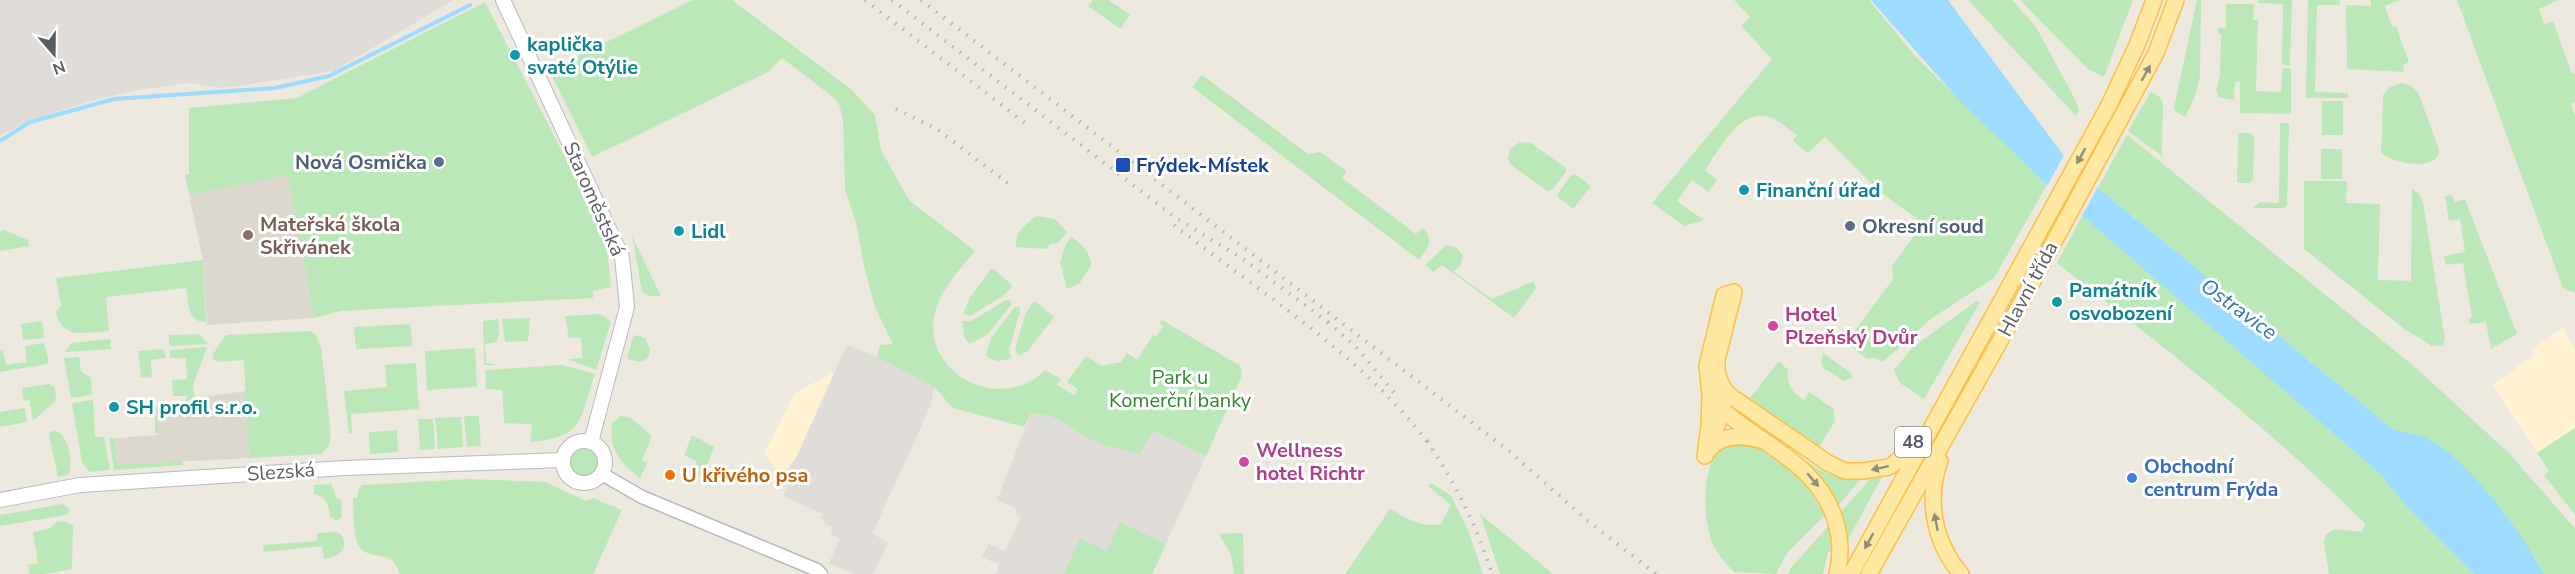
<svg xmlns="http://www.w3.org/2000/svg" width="2575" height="574" viewBox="0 0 2575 574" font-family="'Nunito Sans',sans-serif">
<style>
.commercial{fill:#fff1d2}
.industrial{fill:#e0dcd7}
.education{fill:#dcd8cd}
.green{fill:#bbe8b8}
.water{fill:#9ddbff}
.pier{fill:#ede9de}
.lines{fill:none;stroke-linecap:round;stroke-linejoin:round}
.stream{stroke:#9ddbff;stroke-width:4}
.tertiary-casing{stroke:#b5b8be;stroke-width:15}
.secondary-casing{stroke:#b5bac0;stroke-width:16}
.primary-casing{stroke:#ffbe46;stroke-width:18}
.tertiary{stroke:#fff;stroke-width:12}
.secondary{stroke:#fff;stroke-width:14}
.primary{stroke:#ffe9a2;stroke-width:15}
.rail{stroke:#b3b4b5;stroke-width:4;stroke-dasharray:1.5 8;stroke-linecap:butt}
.oneway{fill:#928e78}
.culture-dot{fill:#0f9aa8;stroke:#fff;stroke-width:2}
.service-dot{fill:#5c6f8a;stroke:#fff;stroke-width:2}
.transit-dot{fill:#1a4fb4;stroke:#fff;stroke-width:2}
.education-dot{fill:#8d6e63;stroke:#fff;stroke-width:2}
.hotel-dot{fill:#d1479c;stroke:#fff;stroke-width:2}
.food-dot{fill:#e8710a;stroke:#fff;stroke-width:2}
.shop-dot{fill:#3f7fe0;stroke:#fff;stroke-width:2}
.labels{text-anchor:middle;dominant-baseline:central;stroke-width:6;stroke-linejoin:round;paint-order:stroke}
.shield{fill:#fff;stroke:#8a8e91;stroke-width:1.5}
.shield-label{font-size:18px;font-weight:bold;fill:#585d62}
.culture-label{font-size:20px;font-weight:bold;fill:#0d838f;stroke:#fff;text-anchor:start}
.service-label{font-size:20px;font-weight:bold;fill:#4e5e75;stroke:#fff;text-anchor:end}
.transit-label{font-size:20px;font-weight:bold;fill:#164399;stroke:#fff;text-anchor:start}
.street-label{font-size:20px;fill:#585d62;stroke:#fff}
.education-label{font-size:20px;font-weight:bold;fill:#785e54;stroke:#fff;text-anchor:start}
.hotel-label{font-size:20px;font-weight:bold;fill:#b23c85;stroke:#fff;text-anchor:start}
.park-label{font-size:20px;fill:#2e862c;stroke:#fff}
.shop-label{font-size:20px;font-weight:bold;fill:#366cbe;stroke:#fff;text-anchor:start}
.food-label{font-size:20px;font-weight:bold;fill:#c56008;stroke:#fff;text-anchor:start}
.water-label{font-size:21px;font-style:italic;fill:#2f78b2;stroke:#fff}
</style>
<rect width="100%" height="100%" fill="#ede9de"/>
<g class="commercial">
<polygon points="2563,328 2575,350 2575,428 2537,453 2492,385 2534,355 2531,350"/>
<polygon points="836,371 795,460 781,477 764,453 795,393"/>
</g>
<g class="industrial">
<polygon points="0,0 453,0 334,71 223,88 188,83 132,91 94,100 37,118 0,135"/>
<polygon points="847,345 877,357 934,387 931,405 872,534 888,542 873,574 854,574 829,563 840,538 830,534 833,527 824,523 825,520 821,518 823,514 783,496 788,487 781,477 795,460"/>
<polygon points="1031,413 1053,416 1097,442 1125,449 1138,455 1152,431 1206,456 1152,574 995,574 999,565 982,557 989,544 1005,551 1021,517 1016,514 1017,509 997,500"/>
</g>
<g class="education">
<polygon points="288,174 314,318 207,325 203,260 189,195"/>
<polygon points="246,391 249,458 117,465 115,438 158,435 158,413 184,412 195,398"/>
</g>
<g class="green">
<path d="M693,0H732L851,89L875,115L881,150L909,200L975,251C960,269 941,289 935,312C920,375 1002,414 1045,370L1061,379L1057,385L1074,395L1078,389L1067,382L1086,356L1102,366L1121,362L1127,353L1137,360L1153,335L1156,337L1163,326L1159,324L1162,320L1239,365L1242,370L1241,378L1206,456L1153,431L1139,455C1125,449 1112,448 1098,443C1071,432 1066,415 1031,413L1024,427L953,408L934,387L877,357L880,345L893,344L875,307L864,266L856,222L845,189L843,120L839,104L832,96L782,58L768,72L592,157L549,70Z"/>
<polygon points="1093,0 1109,0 1130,15 1120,29 1088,6"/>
<path d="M1734,0H1869L1915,56L2047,185L1994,278L1932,318L1883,362L1875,358L1867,359L1846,343L1893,279L1892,266L1923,223L1880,192L1825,137L1808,153L1793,141L1797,135C1789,130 1782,123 1774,119C1741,103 1720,149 1705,170L1717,180L1708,192L1692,180L1677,201L1704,220L1684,226L1652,203L1772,59L1741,26L1750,17Z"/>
<polygon points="1968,0 2012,0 2036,27 2076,101 2079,111 2076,116"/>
<polygon points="2020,0 2133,0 2104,77 2088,69"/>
<polygon points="2197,0 2201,0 2200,76 2195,97 2185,117 2176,112 2174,108"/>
<polygon points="2258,0 2292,0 2290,66 2282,64 2283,4 2258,3"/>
<polygon points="2308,0 2340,0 2340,5 2317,5 2315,92 2348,93 2348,98 2306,98"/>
<polygon points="2371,0 2400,0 2385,6 2392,27 2396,26 2409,62 2403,65 2404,72 2347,69 2346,5 2371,6"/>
<polygon points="2457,0 2558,0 2539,9 2544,24 2553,21 2572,74 2575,73 2575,102 2571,104 2575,115 2575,292 2566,290 2562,286"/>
<polygon points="485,2 611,246 607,250 611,287 593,291 593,298 340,311 314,318 288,175 189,195 185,175 189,174 189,108 297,98"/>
<polygon points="2226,4 2254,4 2253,20 2258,20 2256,91 2281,92 2282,71 2283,68 2291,68 2291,114 2240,113 2240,81 2235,82 2234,100 2217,97 2218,92 2216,91 2220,76 2221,34 2218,33 2218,28 2226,28"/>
<path d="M1202,75L1308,154L1320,152L1347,171L1342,178L1416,234L1422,228C1436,239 1427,249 1419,260L1192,87Z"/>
<path d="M2402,83L2410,85L2418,92L2439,150C2439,172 2391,164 2381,152L2383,95L2390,87Z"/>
<polygon points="2151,92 2160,97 2163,103 2162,156 2128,131"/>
<rect x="2322" y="101" width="21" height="34"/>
<polygon points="2280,123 2289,123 2287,206 2283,208 2253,208 2260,202 2279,203"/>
<polygon points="2238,133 2251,133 2254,136 2253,179 2250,183 2237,183"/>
<polygon points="2127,135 2415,367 2510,454 2575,529 2575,574 2544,574 2536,559 2491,498 2428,439 2394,430 2098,188"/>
<polygon points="1520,142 1531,143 1566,168 1566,172 1552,190 1547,191 1511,165 1508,159 1510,149"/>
<rect x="2321" y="149" width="21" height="30"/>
<polygon points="1575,174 1591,186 1573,209 1557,196 1570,176"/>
<polygon points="2304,181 2347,181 2346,203 2380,204 2378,280 2411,281 2412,189 2419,194 2423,202 2445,339 2443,346 2432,346 2403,328 2304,249"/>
<polygon points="2452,195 2455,202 2465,199 2517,334 2491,349 2486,322 2470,324 2469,319 2472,318 2463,263 2446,265 2444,256 2465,252 2460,219 2449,221 2445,196"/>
<path d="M2083,215L2378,472L2407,507L2474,574H2329L2324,543L2326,535L2334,529L2362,532L2365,524C2271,428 2162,347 2057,263Z"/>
<path d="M1037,216L1055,219L1067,232L1058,243L1051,244L1046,249L1016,247C1013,235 1027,222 1037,216Z"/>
<polygon points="4,230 28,240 29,246 0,251 0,231"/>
<polygon points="632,236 661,296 649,296 642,291"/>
<path d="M1071,237C1081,242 1092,255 1091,266L1079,284L1067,289L1060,262C1064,252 1064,245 1071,237Z"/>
<polygon points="1446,245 1456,247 1463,255 1460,267 1453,271 1492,299 1534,281 1536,288 1514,318 1442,265 1433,272 1425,265"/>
<path d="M203,260L206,322C187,322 189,303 186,288L106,297L109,331C86,332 61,341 56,311L61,306L56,278Z"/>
<polygon points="991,269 994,269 1013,286 1003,296 970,316 963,314 970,297"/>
<polygon points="1006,300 1010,300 1011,305 987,335 969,344 964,336 962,321 971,321"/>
<polygon points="1035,301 1054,317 1028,351 1018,356 1015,349 1025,315 1033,302"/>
<polygon points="1976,301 1980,302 1924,399 1900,383 1894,370 1913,347"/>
<polygon points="1015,307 1020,307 1020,311 1009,350 1012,359 998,361 988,358 986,355 991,338"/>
<polygon points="598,314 604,316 611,322 596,370 568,359 582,358 581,338 569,338 565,316"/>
<polygon points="530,318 528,341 505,342 502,319"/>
<polygon points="498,319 499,335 496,342 485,344 486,363 500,365 484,365 483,321"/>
<polygon points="42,321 44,338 23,340 21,324"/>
<polygon points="410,324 413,346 356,349 354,327"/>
<polygon points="311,331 316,335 321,347 331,434 329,445 322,454 249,458 244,360 219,362 213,359 213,354 226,335"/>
<polygon points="199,334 208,344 171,346 169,344 169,335"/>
<polygon points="638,335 645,338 650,349 648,358 641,362 627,359 633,337"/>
<polygon points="110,339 111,349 65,352 71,343"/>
<polygon points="44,343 49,361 47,364 0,372 0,350 3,350 6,365 27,362 25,346"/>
<polygon points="207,347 193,385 195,398 184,412 158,413 158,433 155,433 155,408 159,406 182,405 188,396 173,396 172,380 187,379 186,358 170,358 170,350"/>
<polygon points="475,348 477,387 427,390 425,351"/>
<polygon points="164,349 166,358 151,360 152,378 141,377 138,351"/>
<polygon points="1823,353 1852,374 1852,378 1844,381 1822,367 1821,360"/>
<polygon points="79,357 81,371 91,378 92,395 71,398 64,358"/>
<path d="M1779,361L1788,370C1787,385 1791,392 1804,400L1809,392L1834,409L1835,421L1817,450L1750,398Z"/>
<polygon points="416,363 419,409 351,414 352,433 349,433 344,391 387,387 385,365"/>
<path d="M562,365L595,374C579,420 586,437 530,442L532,424L504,423L502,390L486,389L485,370Z"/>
<polygon points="49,384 55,388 56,400 33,421 29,400 24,401 22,388"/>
<polygon points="93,400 95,437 104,437 110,470 89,472 82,462 72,403"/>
<polygon points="25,408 27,422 0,427 0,412"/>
<polygon points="464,416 479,416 481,446 467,447"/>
<path d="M621,416L631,418L652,436L642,460L647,463L640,478C621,464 608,449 612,423Z"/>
<polygon points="461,417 463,447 438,449 435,418"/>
<polygon points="418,419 433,419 435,449 420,450"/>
<polygon points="2575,428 2575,515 2544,475 2549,471 2537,453"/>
<polygon points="397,430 398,452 370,454 369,432"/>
<path d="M55,431L60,433C70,442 73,463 68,475L58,477L49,435L50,432Z"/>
<polygon points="692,435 714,447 702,478 692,474 697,461 684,455"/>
<polygon points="109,438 115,438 117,465 183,461 183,465 114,470"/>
<path d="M1732,441L1761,446L1795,473L1805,483L1825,515L1787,553L1776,574L1734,572C1725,563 1717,554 1712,542C1703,518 1702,474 1717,451C1720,447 1727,444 1732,441Z"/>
<circle cx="584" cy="463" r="14"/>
<path d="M1807,461C1823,474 1840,480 1861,479L1837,507L1805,464Z"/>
<polygon points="1883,475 1844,547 1828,552 1823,574 1788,574 1790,569 1872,477"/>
<path d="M469,479L545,482L586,501L593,498L622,510L593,574H400C398,570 396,564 393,561C383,552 367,559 359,546C352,533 354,512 353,498H357L358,490L362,485Z"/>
<path d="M1432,483L1451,496L1468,530L1483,574H1345L1390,509C1405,518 1423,528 1441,524L1451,505L1428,486Z"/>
<path d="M331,484L337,499H341L342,516L337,521L330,516C328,504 327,497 314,494V485Z"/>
<polygon points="63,504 70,510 67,515 0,526 0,515"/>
<polygon points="1480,514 1553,574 1500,574"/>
<polygon points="64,521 73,525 72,569 45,574 27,574 30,573 28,565 38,563 33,532 49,529 56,522"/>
<polygon points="1120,522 1166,544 1152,574 1064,574 1080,538 1107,551"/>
<path d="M335,532L341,534C350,549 339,557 324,559L322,546L264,552L263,545L317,541V533Z"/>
<polygon points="1243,533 1244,574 1234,574 1231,554 1219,534"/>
</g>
<path class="water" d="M1871,0H1948L2064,156L2098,188L2394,430C2405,433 2420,434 2430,440C2470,462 2522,533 2544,574H2474L2407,507L2378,472L2047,185L1958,99Z"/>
<polygon class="pier" points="2065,153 2099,185 2081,218 2046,188"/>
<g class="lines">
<polyline class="stream" points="0,141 30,122 114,99 275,88 329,76 470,5"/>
<defs>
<polyline id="tertiary" points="602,474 642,497 817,570 821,574"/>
<g id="secondary">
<polyline points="503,0 622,257 627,307 591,442"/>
<circle cx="584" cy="462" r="21"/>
<polyline points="0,500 80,485 345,468 563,460"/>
</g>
<g id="primary">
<polygon points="1734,292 1717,360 1717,372 1722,386 1723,410 1705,456 1709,426 1710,395 1707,366 1724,295"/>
<polyline points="1722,386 1729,395 1828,463 1845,471 1863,471 1889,467 1904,456 1914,441"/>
<path d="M1717,405C1758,444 1820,463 1836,523C1841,540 1841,558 1837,574"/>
<path d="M1708,451C1720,434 1741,435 1760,440"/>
<path d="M1940,461C1926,499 1934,543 1961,574"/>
<polyline points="1851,574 2109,105 2137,45 2154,0"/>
<polyline points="1869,574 2014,316 2156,53 2176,0"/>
</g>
</defs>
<use href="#tertiary" class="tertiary-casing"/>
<use href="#secondary" class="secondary-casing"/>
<use href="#primary" class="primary-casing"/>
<use href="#tertiary" class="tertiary"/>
<use href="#secondary" class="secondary"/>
<use href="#primary" class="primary"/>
<g class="rail">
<polyline points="865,0 1029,126"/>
<polyline points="892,0 1176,218 1243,259 1329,323"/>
<polyline points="921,0 1509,451 1588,521 1656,574"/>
<polyline points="896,109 937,129 1010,185"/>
<path d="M1174,225C1263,295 1364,356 1432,448"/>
<polyline points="1328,322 1358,349 1395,394"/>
<path d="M1427,441C1455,483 1477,526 1492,574"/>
</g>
</g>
<defs><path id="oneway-solid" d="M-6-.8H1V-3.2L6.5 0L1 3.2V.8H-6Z" transform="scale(1.5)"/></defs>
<g class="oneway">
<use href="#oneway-solid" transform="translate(2146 73) rotate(-61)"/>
<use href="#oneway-solid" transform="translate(2081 156) rotate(119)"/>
<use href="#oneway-solid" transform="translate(1880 468) rotate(168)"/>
<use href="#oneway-solid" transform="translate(1813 480) rotate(49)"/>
<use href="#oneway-solid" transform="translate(1936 522) rotate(-101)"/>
<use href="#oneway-solid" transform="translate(1869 541) rotate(119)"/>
</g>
<g class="culture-dot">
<circle cx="515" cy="55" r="6"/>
<circle cx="1744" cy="190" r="6"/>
<circle cx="679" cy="231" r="6"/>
<circle cx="2057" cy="302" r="6"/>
<circle cx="114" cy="407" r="6"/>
</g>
<g class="service-dot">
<circle cx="439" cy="162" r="6"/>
<circle cx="1850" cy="226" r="6"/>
</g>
<rect class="transit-dot" x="1115" y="157" width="16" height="16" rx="3"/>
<circle class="education-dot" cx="248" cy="235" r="6"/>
<g class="hotel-dot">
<circle cx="1773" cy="326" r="6"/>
<circle cx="1244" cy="462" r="6"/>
</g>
<circle class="food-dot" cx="670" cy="475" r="6"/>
<circle class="shop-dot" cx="2132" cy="478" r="6"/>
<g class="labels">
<rect class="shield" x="1895" y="427" width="36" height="30" rx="4.5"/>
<g class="shield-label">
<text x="1913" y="442">48</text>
</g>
<g class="culture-label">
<text x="527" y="44">kaplička<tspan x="527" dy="23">svaté Otýlie</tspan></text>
<text x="1756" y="190">Finanční úřad</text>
<text x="691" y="231">Lidl</text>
<text x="2069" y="290">Památník<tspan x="2069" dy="23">osvobození</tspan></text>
<text x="126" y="407">SH profil s.r.o.</text>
</g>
<g class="service-label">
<text x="427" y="162">Nová Osmička</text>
<text x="1862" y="226" text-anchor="start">Okresní soud</text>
</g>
<g class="transit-label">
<text x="1136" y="165">Frýdek-Místek</text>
</g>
<g class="street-label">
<text transform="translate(594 199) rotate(66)">Staroměstská</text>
<text transform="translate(2028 289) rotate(-62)">Hlavní třída</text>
<text transform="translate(281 472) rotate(-4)">Slezská</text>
</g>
<g class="education-label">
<text x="260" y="224">Mateřská škola<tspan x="260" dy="23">Skřivánek</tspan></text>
</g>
<g class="hotel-label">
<text x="1785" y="314">Hotel<tspan x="1785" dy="23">Plzeňský Dvůr</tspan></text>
<text x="1256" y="450">Wellness<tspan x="1256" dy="23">hotel Richtr</tspan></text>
</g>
<g class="park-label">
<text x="1180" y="377">Park u<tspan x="1180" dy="23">Komerční banky</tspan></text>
</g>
<g class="shop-label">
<text x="2144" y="466">Obchodní<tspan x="2144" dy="23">centrum Frýda</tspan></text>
</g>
<g class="food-label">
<text x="682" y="475">U křivého psa</text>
</g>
<g class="water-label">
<text transform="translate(2239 309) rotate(36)">Ostravice</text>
</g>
</g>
<g transform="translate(54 54) rotate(160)" stroke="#ffffff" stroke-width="4.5" paint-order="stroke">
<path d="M0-4.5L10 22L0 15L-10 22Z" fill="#585d62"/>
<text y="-9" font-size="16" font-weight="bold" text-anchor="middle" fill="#585d62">N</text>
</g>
</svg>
